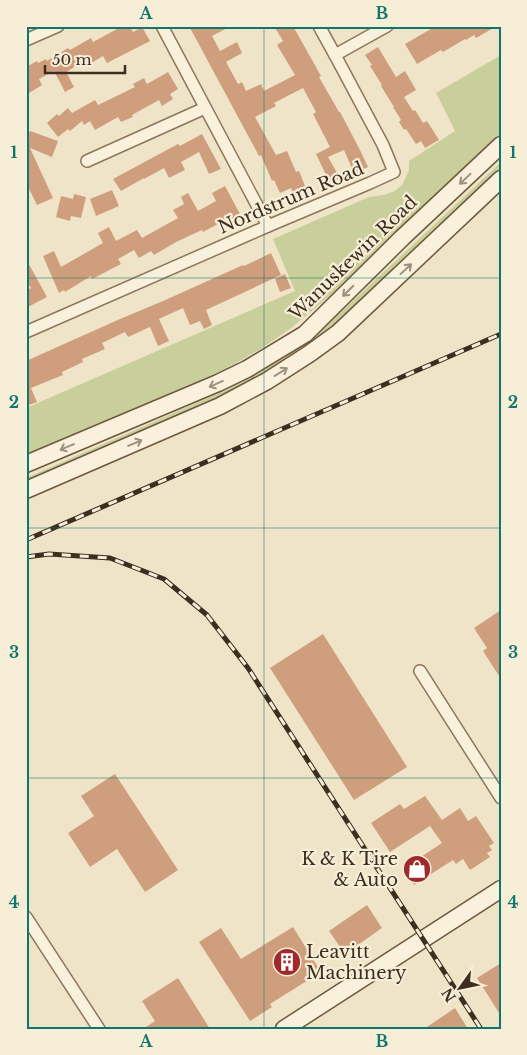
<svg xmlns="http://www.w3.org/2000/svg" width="527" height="1055" viewBox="0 0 527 1055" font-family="'Libre Baskerville',serif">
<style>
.green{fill:#c9cf9b}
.building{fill:#cf9f7d}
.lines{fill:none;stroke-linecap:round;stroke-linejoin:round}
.street-casing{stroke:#8d765c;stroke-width:14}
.secondary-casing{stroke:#6f573f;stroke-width:19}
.street{stroke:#faf1dc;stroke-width:11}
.secondary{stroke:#faf1dc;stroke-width:16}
.rail-casing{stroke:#3d2e20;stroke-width:5}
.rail{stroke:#f7eed8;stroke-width:3;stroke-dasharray:9;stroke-linecap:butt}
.oneway{stroke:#9c907e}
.grid{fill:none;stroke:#0f766e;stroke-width:1;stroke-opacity:0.55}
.labels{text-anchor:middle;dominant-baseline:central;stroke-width:4.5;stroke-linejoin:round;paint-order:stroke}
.street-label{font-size:18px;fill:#3d2e20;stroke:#f7eed8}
.poi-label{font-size:18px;fill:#3d2e20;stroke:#f7eed8;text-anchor:end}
.neatline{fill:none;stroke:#0f766e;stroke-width:2}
.grid-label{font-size:16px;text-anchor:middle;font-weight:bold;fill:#0f766e}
</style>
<rect width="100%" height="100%" fill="#f0e4c8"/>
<g class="green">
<polygon points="501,55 501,137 338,289 290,329 262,348 224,370 26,457 26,408 295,291 273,239 369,197 384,195 395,191 402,185 405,179 409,170 409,161 455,131 436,93"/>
<polygon points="501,162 501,168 364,298 339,320 297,353 267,372 221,397 26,483 26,478 210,397 248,378 271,364 316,332 341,312"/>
</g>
<g class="building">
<polygon points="116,26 130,26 133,32 142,27 150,41 107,63 103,56 85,67 83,62 66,72 74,87 65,92 54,71 39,79 42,85 26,95 26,67 37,61 38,63 46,59 47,61 68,48 70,50 91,38 93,42 117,29"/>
<polygon points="189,26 231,26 212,36 220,51 237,42 242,53 226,62 238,84 242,82 246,91 261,84 264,91 295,75 277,45 283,41 274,26 293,26 321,76 319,77 339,112 340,112 358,146 368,167 354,173 344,150 328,157 340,178 330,183 316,154 330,147 313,114 316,112 303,88 274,103 276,106 255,117 276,155 287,151 296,172 299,171 307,191 295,197 291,188 280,193 274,180 272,181 261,155 259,156"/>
<polygon points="436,26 497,26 476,38 474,35 466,40 465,39 443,52 441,50 417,64 405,44"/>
<polygon points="378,47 396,77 405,71 416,90 404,97 413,111 415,110 423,123 427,121 439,140 425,148 421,141 416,144 406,129 404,130 399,122 401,120 393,107 394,107 381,86 382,85 370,66 372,65 365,55"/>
<polygon points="168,72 178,89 170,94 173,99 162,106 159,100 132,115 133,117 121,122 118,117 95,130 90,121 84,125 82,121 70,131 68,129 58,137 47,123 57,114 59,116 68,108 72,113 95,100 98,105 135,87 133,84 144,78 147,84"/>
<polygon points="30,131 58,141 52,157 30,148 53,198 37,205 26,183 26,140"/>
<polygon points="202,134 221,169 209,174 199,152 181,162 185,170 169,178 164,168 144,179 144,178 121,191 113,179 178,144 180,146"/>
<polygon points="225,186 240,214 228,221 227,219 203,232 202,230 176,242 154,255 151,251 139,258 134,250 118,259 121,264 92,279 91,276 65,292 64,290 59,293 43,256 54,251 61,267 103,243 98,233 109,227 116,241 137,230 142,238 178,218 173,210 184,204 181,197 188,193 198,211 216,201 212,193"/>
<polygon points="112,190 119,206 96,216 90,199"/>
<polygon points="74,194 86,197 81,218 71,216 70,221 56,217 61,196 73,199"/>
<polygon points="271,253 281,275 206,310 212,325 204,329 200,321 190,325 183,308 159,319 169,341 158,346 150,327 128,337 125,332 102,343 105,349 82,359 83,362 62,372 63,375 31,388 37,402 26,406 26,361 120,319 163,301 243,265 244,266"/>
<polygon points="26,259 47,297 26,308 26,291 31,288 26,280"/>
<polygon points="285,274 291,288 280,292 275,279"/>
<polygon points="501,610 501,679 483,651 487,648 474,628"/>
<polygon points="323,634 407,767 354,800 270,668"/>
<polygon points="115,774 178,870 145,892 117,849 90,867 68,833 94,816 81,796"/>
<polygon points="425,796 442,820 460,808 468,821 476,816 494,843 489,846 492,850 487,853 490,857 470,870 463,859 456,864 453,860 414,885 404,868 442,843 430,826 390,852 371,823 400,804 404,809"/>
<polygon points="367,905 382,928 345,954 329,931"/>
<polygon points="293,927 321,972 270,1004 272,1007 250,1021 199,942 221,928 241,959"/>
<polygon points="501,963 501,1016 477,978"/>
<polygon points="178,978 210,1029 143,1029 155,1021 142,1001"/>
<polygon points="455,1008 468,1029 424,1029"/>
</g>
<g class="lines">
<defs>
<g id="street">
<polyline points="162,26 268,226"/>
<polyline points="319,26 335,55"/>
<polyline points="26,40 58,26"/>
<polyline points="87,161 205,108"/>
<polyline points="26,332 268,226 370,183 394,172 383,145 335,55 387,26"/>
<polyline points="420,671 501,798"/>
<polyline points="26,917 99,1029"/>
</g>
<g id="secondary">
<polyline points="26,464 218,383 247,369 305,334 402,238 501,145"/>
<polyline points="26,490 220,406 267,381 309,354 338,333 501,179"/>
<polyline points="284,1029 501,889"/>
</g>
</defs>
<use href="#street" class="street-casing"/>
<use href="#secondary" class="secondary-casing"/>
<use href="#street" class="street"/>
<use href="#secondary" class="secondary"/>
<defs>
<g id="rail">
<polyline points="26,540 501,334"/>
<polyline points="26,557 49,554 110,558 164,579 207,615 248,668 481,1029"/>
</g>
</defs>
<use href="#rail" class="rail-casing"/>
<use href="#rail" class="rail"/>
</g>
<defs><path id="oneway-shaft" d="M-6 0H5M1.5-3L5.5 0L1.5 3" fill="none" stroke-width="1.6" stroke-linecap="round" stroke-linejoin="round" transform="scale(1.25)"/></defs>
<g class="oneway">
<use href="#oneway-shaft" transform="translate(465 179) rotate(137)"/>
<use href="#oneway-shaft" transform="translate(406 269) rotate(-43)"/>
<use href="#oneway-shaft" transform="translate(348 291) rotate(135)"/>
<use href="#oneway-shaft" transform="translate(281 372) rotate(-32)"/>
<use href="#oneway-shaft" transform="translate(216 384) rotate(156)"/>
<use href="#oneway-shaft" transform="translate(135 443) rotate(-23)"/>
<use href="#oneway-shaft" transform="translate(67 447) rotate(157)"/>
</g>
<path class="grid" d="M264,26V1029M26,278H501M26,528H501M26,778H501"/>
<defs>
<symbol id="shop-disc" viewBox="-11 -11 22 22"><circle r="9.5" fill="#9e2a2b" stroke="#f7eed8"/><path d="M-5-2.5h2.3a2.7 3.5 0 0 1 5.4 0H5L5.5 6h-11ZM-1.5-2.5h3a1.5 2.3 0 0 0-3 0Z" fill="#fff"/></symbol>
<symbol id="building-disc" viewBox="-11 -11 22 22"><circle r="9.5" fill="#9e2a2b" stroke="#f7eed8"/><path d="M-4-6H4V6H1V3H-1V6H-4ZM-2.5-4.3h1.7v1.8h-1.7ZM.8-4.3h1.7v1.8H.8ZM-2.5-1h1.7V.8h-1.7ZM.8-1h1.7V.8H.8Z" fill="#fff"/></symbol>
</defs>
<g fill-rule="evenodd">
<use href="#shop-disc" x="401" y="853" width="32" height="32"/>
<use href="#building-disc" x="271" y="946" width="32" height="32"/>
</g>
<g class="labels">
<g class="street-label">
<text transform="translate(291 198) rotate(-23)">Nordstrum Road</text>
<text transform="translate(353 258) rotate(-44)">Wanuskewin Road</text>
</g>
<g class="poi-label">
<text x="398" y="859">K &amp; K Tire<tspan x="398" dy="21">&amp; Auto</tspan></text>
<text x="306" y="952" text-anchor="start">Leavitt<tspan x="306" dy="21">Machinery</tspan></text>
</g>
</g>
<rect width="527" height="1055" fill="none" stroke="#f7eed8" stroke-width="55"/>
<g transform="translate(460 988) rotate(237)" stroke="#f7eed8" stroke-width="4" paint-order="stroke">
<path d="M0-4L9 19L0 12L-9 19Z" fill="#3d2e20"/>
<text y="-8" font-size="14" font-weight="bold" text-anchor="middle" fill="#3d2e20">N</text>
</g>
<path d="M45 65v8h80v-8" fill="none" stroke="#3d2e20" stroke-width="2.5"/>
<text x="52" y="65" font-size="15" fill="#3d2e20" stroke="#f7eed8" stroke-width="4" paint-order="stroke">50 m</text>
<rect x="28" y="28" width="472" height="1000" class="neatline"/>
<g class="grid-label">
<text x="146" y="19">A</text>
<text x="382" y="19">B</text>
<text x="14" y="158">1</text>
<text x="513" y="158">1</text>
<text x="14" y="408">2</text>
<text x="513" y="408">2</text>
<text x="14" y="658">3</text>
<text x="513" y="658">3</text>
<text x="14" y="908">4</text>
<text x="513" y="908">4</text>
<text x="146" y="1047">A</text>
<text x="382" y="1047">B</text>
</g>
</svg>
